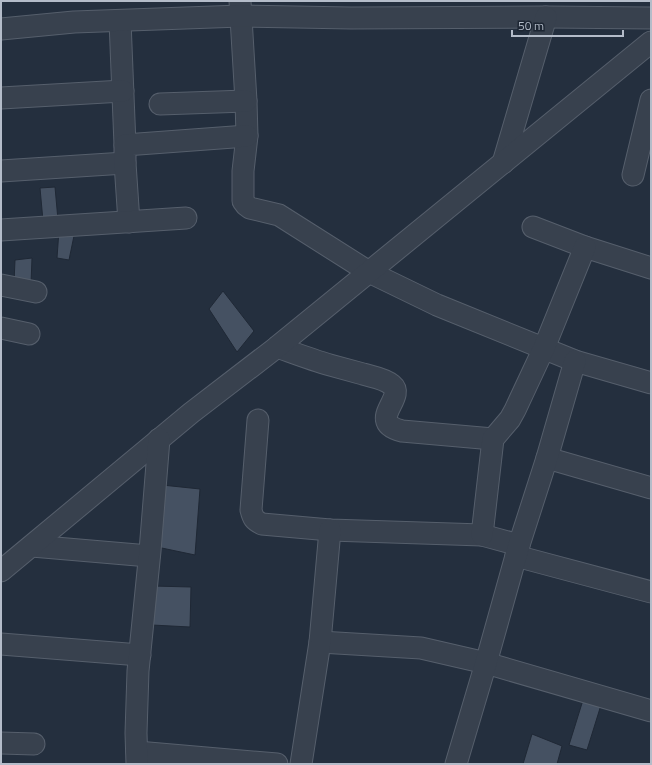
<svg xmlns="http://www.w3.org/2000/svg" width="652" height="765" viewBox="0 0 652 765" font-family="'Titillium Web',sans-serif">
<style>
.building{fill:#455162;stroke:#1f2835}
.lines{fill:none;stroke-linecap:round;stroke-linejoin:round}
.minor-casing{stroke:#565f6c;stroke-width:23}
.minor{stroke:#38414e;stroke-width:21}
</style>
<rect width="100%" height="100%" fill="#242f3e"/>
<g class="building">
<polygon points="55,187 58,220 43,221 40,188"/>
<polygon points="59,230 75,231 69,260 57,258"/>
<polygon points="32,258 31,284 14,283 15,260"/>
<polygon points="223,291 254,331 237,352 209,309"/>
<polygon points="162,485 200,489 195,555 157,547"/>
<polygon points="153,586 191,587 190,627 152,625"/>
<polygon points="583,700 601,705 587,750 569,745"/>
<polygon points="532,734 562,746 557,764 523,764"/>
</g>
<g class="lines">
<defs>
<g id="minor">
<polyline points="240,1 246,101 247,136 243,171 243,201 246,205 250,208 279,215 369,272 437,305 575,361 651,383"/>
<polyline points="120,21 125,145"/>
<polyline points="1,29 74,22 241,16 351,18 546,17 651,18"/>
<polyline points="1,98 123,91"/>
<polyline points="160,104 246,101"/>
<polyline points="503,163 546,17"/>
<polyline points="1,171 125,163"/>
<polyline points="633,175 651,100"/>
<polyline points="129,222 125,163 125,145 247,136"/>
<polyline points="533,227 585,247 651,268"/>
<polyline points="1,230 186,218"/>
<polyline points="1,285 36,292"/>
<polyline points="1,328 29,334"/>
<path d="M277,347C294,353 312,360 330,365C341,368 352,371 363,374C372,377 384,378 392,385C407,397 365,422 402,431L493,439"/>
<path d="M258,420L251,510C253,518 254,520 262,524L330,530L482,535L519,545"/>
<polyline points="547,458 651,488"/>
<polyline points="482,535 493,439 510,419 515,410 544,348 585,247"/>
<polyline points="32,546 149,556"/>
<polyline points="516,556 651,592"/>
<polyline points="1,571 191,413 277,347 651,42"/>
<polyline points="320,642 421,648 486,663 651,711"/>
<polyline points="1,644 140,655"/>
<polyline points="1,743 34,744"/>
<polyline points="137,752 277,764"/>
<polyline points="137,764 136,733 138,671 150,551 159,439"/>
<polyline points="301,764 320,642 330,530"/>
<polyline points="456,764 486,663 519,545 547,458 575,361"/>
</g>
</defs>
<use href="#minor" class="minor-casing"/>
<use href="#minor" class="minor"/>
</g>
<rect width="652" height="765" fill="none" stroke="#b4bcc9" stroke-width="4"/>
<path d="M512 30v6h111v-6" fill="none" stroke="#b4bcc9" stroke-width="2"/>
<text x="518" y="30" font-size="12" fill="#b4bcc9" stroke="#1d2633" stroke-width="3" paint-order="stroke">50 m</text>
</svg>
